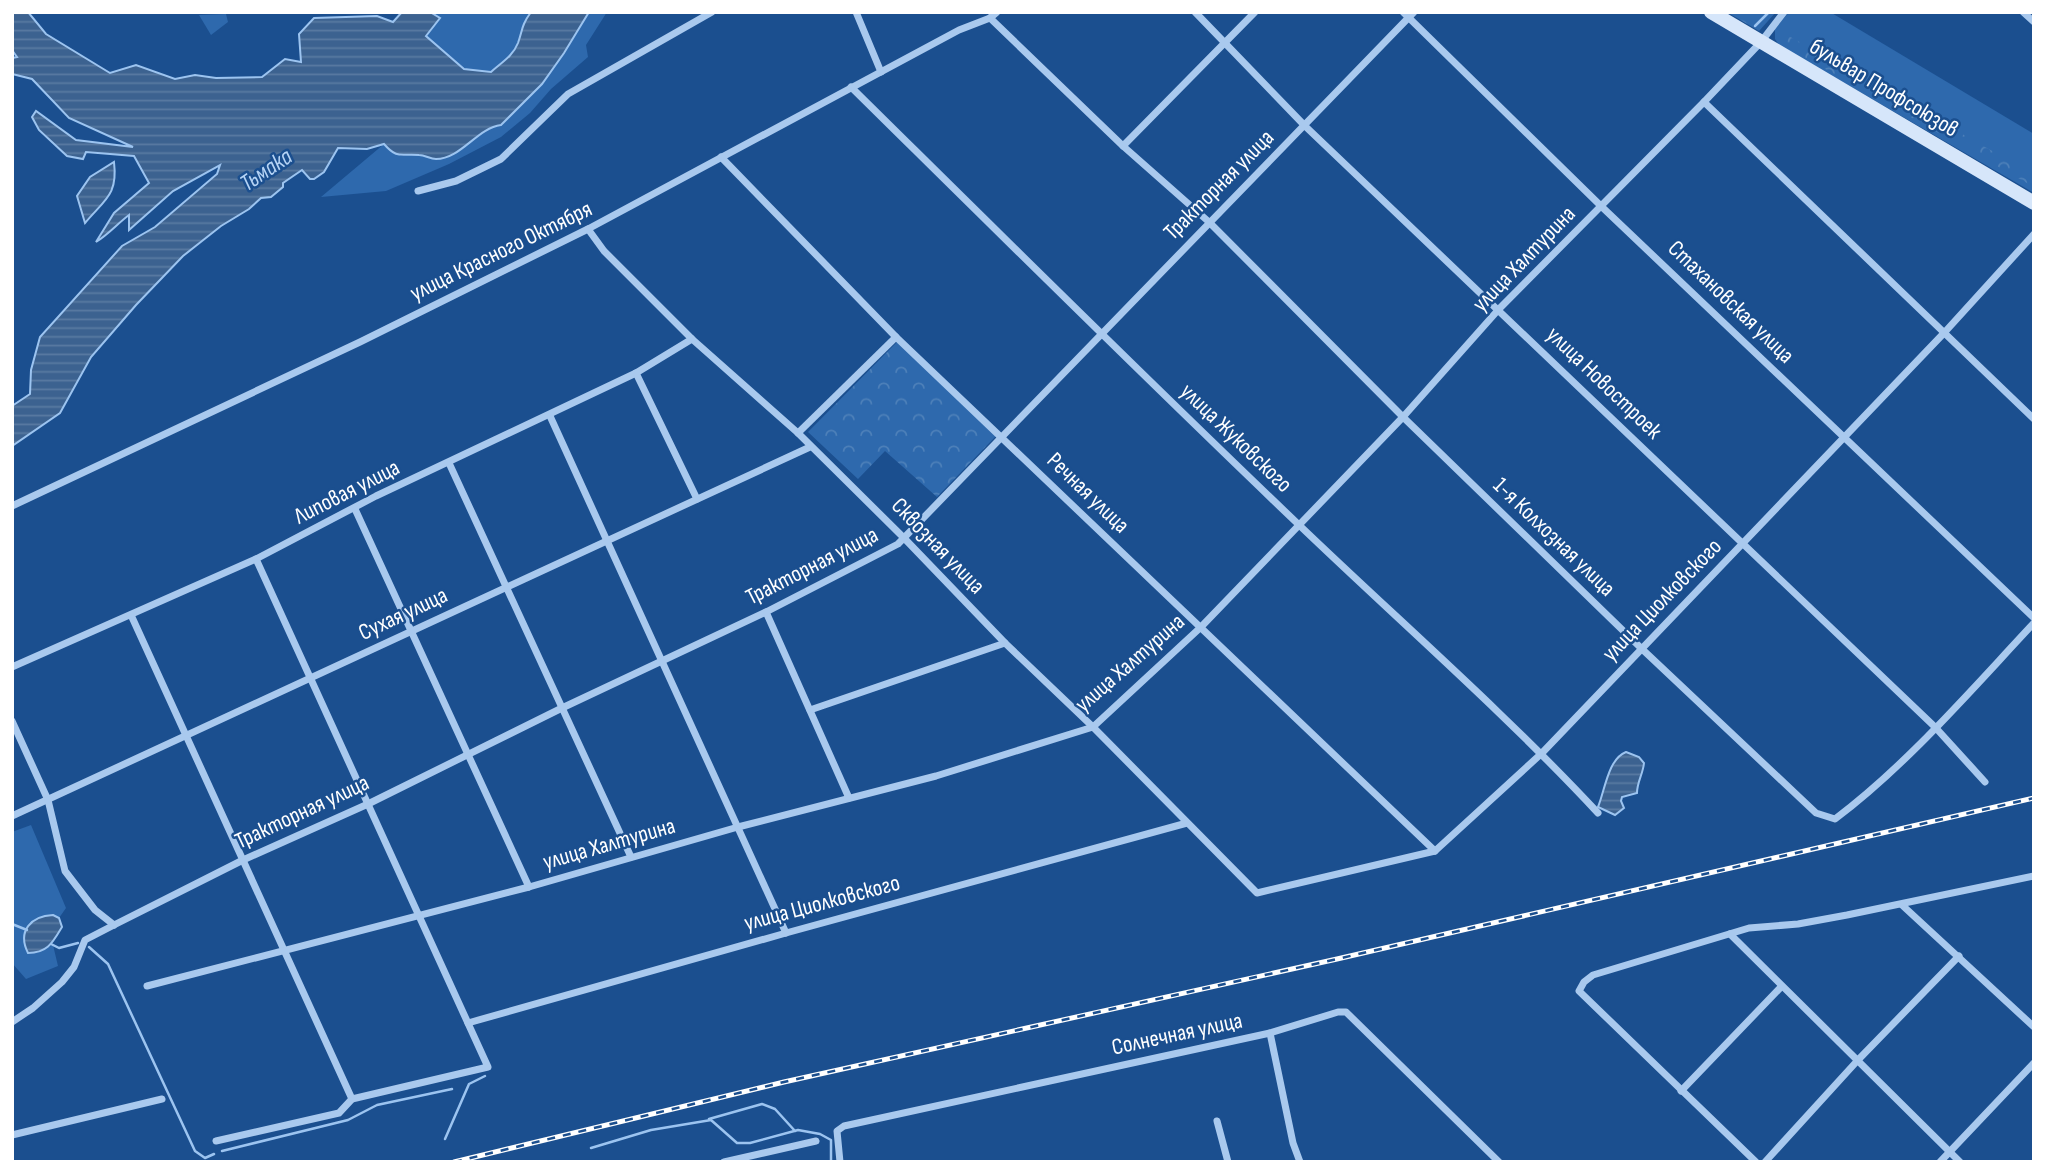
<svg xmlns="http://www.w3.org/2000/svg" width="2046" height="1174" viewBox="0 0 2046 1174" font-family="'Sofia Sans Condensed',sans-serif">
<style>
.grass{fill:#2e69ad}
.forest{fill:url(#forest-crowns)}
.water{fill:url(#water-rules);stroke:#9cc4f0;stroke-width:2}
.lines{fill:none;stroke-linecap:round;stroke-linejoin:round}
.stream{stroke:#9cc4f0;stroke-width:2.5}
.minor{stroke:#a9c9ee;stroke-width:7}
.secondary{stroke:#d6e6fa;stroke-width:14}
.rail-casing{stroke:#fff;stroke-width:5}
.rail{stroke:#1b4f8f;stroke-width:2.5;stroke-dasharray:8;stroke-linecap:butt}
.labels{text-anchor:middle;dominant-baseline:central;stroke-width:5;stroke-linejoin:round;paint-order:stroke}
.street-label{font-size:23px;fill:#fff;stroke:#1b4f8f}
.water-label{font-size:24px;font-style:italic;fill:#b5d3f5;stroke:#1b4f8f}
</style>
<defs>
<pattern id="forest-crowns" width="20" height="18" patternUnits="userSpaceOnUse" patternTransform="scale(1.75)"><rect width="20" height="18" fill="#2e69ad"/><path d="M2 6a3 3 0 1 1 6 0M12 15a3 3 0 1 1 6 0" fill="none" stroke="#4d80b9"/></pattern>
<pattern id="water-rules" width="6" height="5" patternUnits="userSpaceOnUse" patternTransform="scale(1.75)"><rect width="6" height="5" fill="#3c6290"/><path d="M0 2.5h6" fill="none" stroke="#597aa1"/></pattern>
</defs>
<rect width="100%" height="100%" fill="#1b4f8f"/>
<g class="grass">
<path d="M430,12H531C521,26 523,29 518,43C513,56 501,63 491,72L464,69L426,36L439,18Z"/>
<polygon points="589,12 607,12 586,45 588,57 551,89 530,113 501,137 449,164 386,191 321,197 384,144 401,156 420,154 436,159 461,148 492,126 553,66 564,53"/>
<polygon points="1789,12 1830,12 2034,134 2034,193 1779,45 1775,39 1775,29"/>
<polygon points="226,14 228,22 211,35 199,15"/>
<polygon points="31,825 66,908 59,918 53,915 25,929 24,944 28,953 36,953 53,945 58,966 26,979 12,963 12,832"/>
</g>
<g class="forest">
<polygon points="1727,12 1776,12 1759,31"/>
<polygon points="1787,35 2024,169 2029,168 2028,157 2034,153 2034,187 1783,45 1783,39"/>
<polygon points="897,342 996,436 937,497 885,451 858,479 808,432"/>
</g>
<g class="water">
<path d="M12,12H28L46,34L110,73L136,65L175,79L195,75L216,78L262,77L285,59L301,62L299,34L314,18L377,16L393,22L402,12H430L440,18L426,36L464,69L491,72C501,63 513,56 518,43C523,29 521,26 531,12H589L564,53L542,84L501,125C477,128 461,159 436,159C430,159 425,155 419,155C401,153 398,160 384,144L367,149L338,148L324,172L314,179H310L302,170L283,183V187L271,197L261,198L249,209L221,226L183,256L136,305L91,357L60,413L12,446V406L30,394L31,370L40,337L122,246L155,227L217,174L220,165L173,191L129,230V215C117,224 109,234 96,242L114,213L149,183L134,156L86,152L83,159L67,156L39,130L32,117L36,111L76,140L133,147L69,118L32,79L12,74V58L17,57L12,50Z"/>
<path d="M114,162C118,195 105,199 85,223L77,196L90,177Z"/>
<path d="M1626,752L1639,757L1644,763C1643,774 1637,782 1637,793L1622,797L1621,801L1624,808L1615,815L1598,807C1605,790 1608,759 1626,752Z"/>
<path d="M53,915L59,918L62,927C53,942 48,953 28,953C17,931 31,916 53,915Z"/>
</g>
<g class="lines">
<g class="stream">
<polyline points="1755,26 1769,12"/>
<polyline points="12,924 27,930"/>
<polyline points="51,944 59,948 78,943"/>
<polyline points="89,947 108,964 195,1151 205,1158 214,1154"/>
<polyline points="709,1119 762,1104 775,1109 795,1131"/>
<polyline points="445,1139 469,1084 485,1076"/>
<polyline points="591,1148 651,1130 711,1120 737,1143 750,1143 798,1130 820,1134 831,1140 831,1162"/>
<polyline points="222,1151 348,1120 377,1105 452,1089"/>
</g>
<g class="minor">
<polyline points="856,12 881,72"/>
<polyline points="1195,12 1305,126 1935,727 1985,782"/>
<polyline points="1403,12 1602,207 2034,618"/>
<polyline points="2023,12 2034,22"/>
<path d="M990,18L1123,146L1209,222L1403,417L1642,649L1816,813L1835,819C1907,765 1972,689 2034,623"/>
<path d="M851,87C999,233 1147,380 1297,523C1398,620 1503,711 1598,813"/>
<polyline points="1704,102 2034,419"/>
<polyline points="1123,146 1255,12"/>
<polyline points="721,157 896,337 1435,851"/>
<polyline points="418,191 456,181 501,159 568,94 712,12"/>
<polyline points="588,229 604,251 692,339 798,433 904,538 1005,643 1093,727 1257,893 1435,851 1542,753 1944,333 2034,234"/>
<polyline points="636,373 697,499"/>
<polyline points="550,416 786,933"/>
<polyline points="798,433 896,337"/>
<polyline points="449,463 631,857"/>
<polyline points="12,506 360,342 588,229 959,30 990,18 997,12"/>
<polyline points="355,509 529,887"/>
<polyline points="766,612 849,798"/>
<polyline points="131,615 352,1099"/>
<polyline points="12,667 256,559 376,496 636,373 692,339"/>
<polyline points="810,710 1005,643"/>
<polyline points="12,721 48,800 65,871 95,910 114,925"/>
<polyline points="12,816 810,447"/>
<polyline points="1902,905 2034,1027"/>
<polyline points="1730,934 1960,1162"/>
<polyline points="147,986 529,887 738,827 936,776 1093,727 1201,627 1403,417 1499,309 1704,102 1761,42 1784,12"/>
<polyline points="12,1022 33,1008 62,982 74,967 85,940 114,925 243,860 368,804 562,708 766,612 898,544 1414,12"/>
<polyline points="468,1023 786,933 1187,823"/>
<polyline points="1270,1033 1293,1143 1300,1162"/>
<polyline points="1681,1091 1781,987"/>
<polyline points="1217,1121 1228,1162"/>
<polyline points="12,1135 162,1099"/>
<polyline points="216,1141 339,1113 352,1099 488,1067 256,559"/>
<polyline points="724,1162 816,1141"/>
<polyline points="840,1162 837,1131 844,1126 1270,1033 1338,1012 1346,1012 1499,1162"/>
<polyline points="1756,1162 1579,991 1584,982 1593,975 1749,928 1798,924 1847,915 2034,876"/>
<polyline points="1765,1162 1858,1060 1959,956"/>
<polyline points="1940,1162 2034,1063"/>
</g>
<polyline class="secondary" points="1711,12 2034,203"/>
<defs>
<polyline id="rail" points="454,1162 784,1082 1337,959 2034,798"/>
</defs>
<use href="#rail" class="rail-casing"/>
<use href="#rail" class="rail"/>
</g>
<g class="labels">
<g class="street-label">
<text transform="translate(1884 88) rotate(31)">бульвар Профсоюзов</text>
<text transform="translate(1219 185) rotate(-45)">Тракторная улица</text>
<text transform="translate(501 251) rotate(-26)">улица Красного Октября</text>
<text transform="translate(1524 259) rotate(-46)">улица Халтурина</text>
<text transform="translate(1731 302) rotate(44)">Стахановская улица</text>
<text transform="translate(1604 383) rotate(44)">улица Новостроек</text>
<text transform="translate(1236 438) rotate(44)">улица Жуковского</text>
<text transform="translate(347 492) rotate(-27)">Липовая улица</text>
<text transform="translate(1088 493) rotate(44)">Речная улица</text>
<text transform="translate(1554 537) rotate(44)">1-я Колхозная улица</text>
<text transform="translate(938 546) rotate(46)">Сквозная улица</text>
<text transform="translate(812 566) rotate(-27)">Тракторная улица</text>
<text transform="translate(1662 600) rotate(-46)">улица Циолковского</text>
<text transform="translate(403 614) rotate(-25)">Сухая улица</text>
<text transform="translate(1130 663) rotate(-41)">улица Халтурина</text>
<text transform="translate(302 812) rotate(-25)">Тракторная улица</text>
<text transform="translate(609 844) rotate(-16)">улица Халтурина</text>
<text transform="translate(822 903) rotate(-15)">улица Циолковского</text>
<text transform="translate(1177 1034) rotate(-12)">Солнечная улица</text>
</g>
<g class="water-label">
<text transform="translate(266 170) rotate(-34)">Тьмака</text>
</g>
</g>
<rect width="2046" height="1174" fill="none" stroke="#ffffff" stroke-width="28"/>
</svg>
